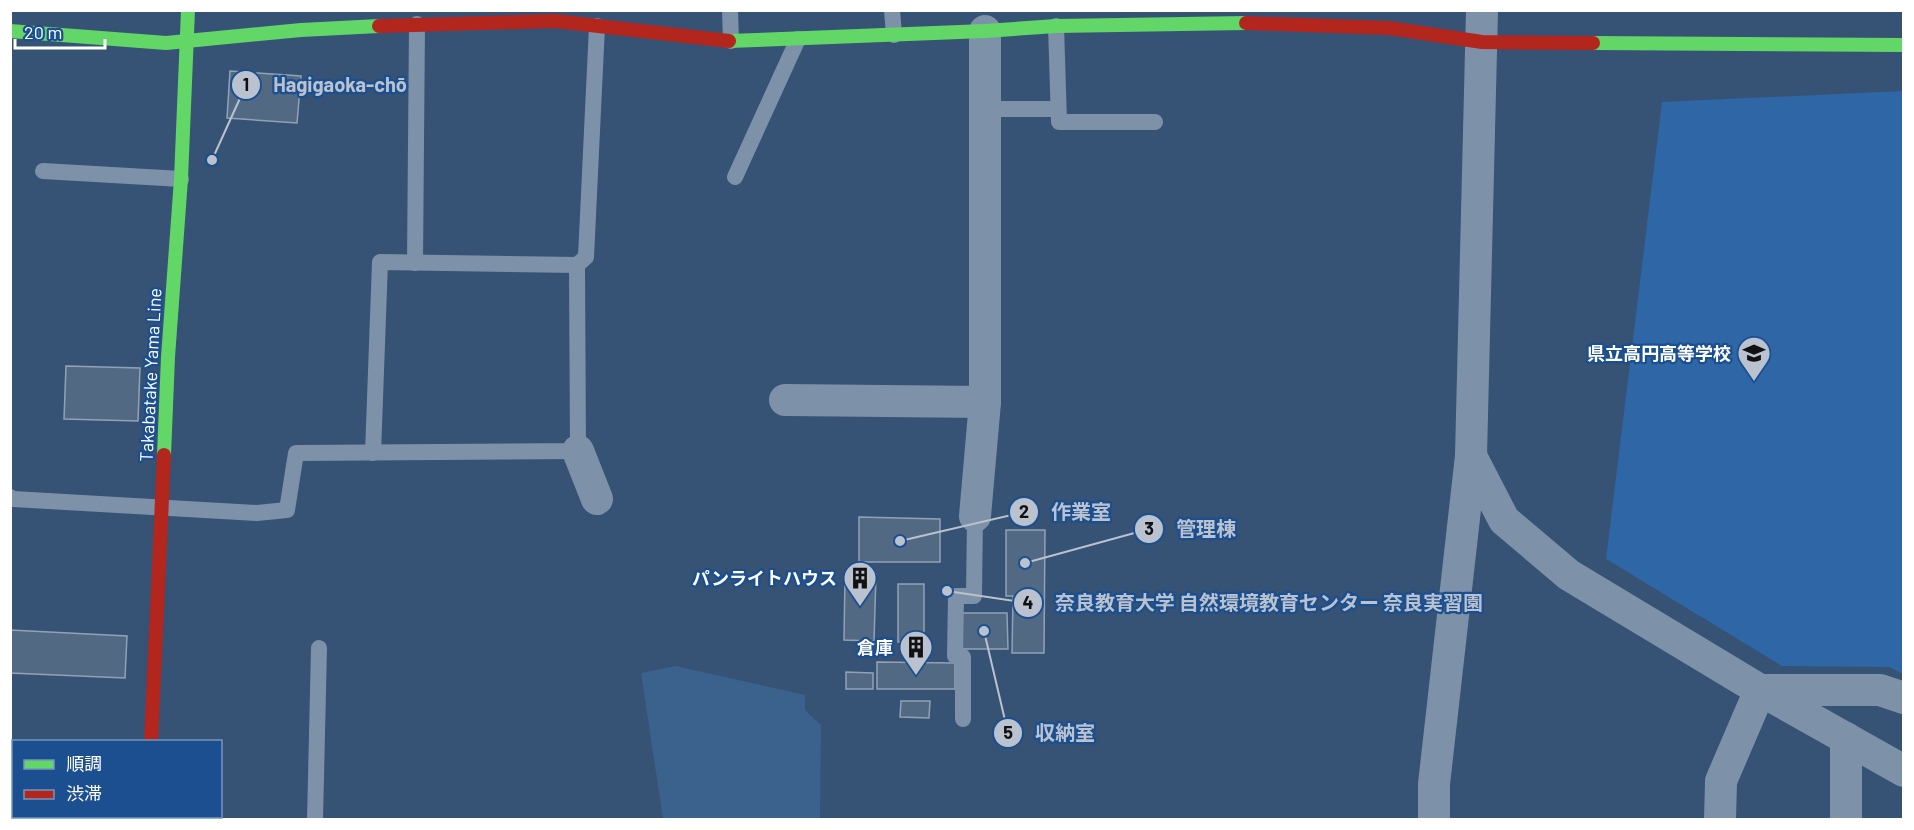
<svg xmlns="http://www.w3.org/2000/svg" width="1914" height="830" viewBox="0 0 1914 830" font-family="Barlow,'Noto Sans JP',sans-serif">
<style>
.green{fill:#2f66a5}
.water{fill:#3b618d}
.building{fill:#526984;stroke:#92a2b6;stroke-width:1.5}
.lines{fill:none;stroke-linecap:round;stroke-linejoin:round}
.lane{stroke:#7d92a8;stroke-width:16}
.street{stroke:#7d92a8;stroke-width:32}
.fast{stroke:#63d668;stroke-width:14}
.jam{stroke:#b3261e;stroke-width:14}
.labels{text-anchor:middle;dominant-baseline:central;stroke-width:4.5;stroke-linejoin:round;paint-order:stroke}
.poi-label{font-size:18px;font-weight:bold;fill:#fff;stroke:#1b4f8f;text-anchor:end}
.street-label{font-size:18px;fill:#fff;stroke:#1b4f8f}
.leader{fill:none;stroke:#b9c2ce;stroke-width:2}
.callout-dot{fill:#b9c2ce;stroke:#1b4f8f;stroke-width:2}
.mark-label{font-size:18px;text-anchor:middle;font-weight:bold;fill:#111}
.callout-label{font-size:20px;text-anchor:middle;font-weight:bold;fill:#b9c2ce;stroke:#1b4f8f;stroke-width:4.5;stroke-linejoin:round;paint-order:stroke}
</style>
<rect width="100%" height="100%" fill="#365274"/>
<polygon class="green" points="1903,91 1903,674 1889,667 1782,666 1606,559 1662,102"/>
<polygon class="water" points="676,666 805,695 805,710 821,725 820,819 663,819 641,673"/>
<g class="building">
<polygon points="230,71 301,76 297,123 227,118"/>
<polygon points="66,366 140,368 138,421 64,419"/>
<polygon points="859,517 940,519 940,562 859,562"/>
<polygon points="1006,530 1045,530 1044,653 1012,653 1013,596 1006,596"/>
<polygon points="845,574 876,574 874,641 844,640"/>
<rect x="898" y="584" width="26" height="58"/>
<polygon points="961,613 1007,613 1008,649 961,649"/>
<polygon points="10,630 127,636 125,678 10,673"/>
<polygon points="877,662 955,663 955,689 877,689"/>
<polygon points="846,672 873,673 873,689 846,689"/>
<polygon points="901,701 930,701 929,718 900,717"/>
<rect x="10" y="760" width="4" height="39"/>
</g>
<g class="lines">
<g class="lane">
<polyline points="730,10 731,41"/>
<polyline points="892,10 894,35"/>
<polyline points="1056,26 1059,122 1155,122"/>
<polyline points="985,109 1058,109"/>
<polyline points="43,171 181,179"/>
<polyline points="735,177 798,39"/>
<polyline points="415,263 417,24"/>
<polyline points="373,453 380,262 577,265 586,257 597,26"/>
<polyline points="10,497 13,499 257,513 287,510 296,453 578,451 577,265"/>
<polyline points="963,719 963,657 955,656 956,596 974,596 975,516"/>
<polyline points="315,820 319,648"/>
</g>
<g class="street">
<polyline points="785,400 985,402"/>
<polyline points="578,451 597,499"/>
<polyline points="1471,456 1504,520 1569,575 1760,690 1904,771"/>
<polyline points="975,516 985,402 985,31"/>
<polyline points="1434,820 1434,784 1471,456 1482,10"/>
<polyline points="1720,820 1721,781 1760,690 1880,690 1904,698"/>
<polyline points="1846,820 1846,738"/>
</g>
<g class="fast">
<polyline points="10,31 166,43 301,30 379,26"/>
<polyline points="729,41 985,31 1056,26 1246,23"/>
<polyline points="1593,43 1904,45"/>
<polyline points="164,455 168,357 181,179 188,10"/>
</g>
<g class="jam">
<polyline points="1246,23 1389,28 1482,42 1593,43"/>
<polyline points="379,26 555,21 729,41"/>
<polyline points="151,742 164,455"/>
<polyline points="147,816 147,820"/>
</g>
</g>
<defs>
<symbol id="school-pin" viewBox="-11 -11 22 30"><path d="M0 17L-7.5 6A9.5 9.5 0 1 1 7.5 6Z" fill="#b9c2ce" stroke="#1b4f8f"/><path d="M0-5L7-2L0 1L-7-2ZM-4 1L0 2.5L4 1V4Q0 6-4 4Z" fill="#111"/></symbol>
<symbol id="building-pin" viewBox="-11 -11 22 30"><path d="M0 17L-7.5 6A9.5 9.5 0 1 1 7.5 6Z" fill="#b9c2ce" stroke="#1b4f8f"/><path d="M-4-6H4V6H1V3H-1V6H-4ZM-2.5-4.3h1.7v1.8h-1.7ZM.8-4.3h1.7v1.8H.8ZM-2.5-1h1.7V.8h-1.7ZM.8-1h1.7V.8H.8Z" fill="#111"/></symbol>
</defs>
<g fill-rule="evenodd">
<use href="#school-pin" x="1735" y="334" width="38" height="52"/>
<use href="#building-pin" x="841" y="559" width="38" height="52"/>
<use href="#building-pin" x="897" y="628" width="38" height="52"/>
</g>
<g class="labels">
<g class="poi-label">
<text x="1731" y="353">県立高円高等学校</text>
<text x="837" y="578">パンライトハウス</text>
<text x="893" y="647">倉庫</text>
</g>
<g class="street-label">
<text transform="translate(150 375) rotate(-87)">Takabatake Yama Line</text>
</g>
</g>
<path class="leader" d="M212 160L246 85M900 541L1024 512M1025 563L1149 529M947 591L1028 603M984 631L1008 733"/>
<g class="callout-dot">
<circle cx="212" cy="160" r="6"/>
<circle cx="900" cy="541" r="6"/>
<circle cx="1025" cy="563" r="6"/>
<circle cx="947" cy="591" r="6"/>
<circle cx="984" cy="631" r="6"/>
<circle cx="246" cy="85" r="15"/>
<circle cx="1024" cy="512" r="15"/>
<circle cx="1149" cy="529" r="15"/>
<circle cx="1028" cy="603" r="15"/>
<circle cx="1008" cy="733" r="15"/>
</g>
<g class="mark-label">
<text x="246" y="91">1</text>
<text x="1024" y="518">2</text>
<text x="1149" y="535">3</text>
<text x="1028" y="609">4</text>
<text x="1008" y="739">5</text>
</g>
<g class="callout-label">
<text x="340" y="92">Hagigaoka-chō</text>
<text x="1081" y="519">作業室</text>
<text x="1206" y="536">管理棟</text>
<text x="1269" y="610">奈良教育大学 自然環境教育センター 奈良実習園</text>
<text x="1065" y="740">収納室</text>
</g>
<rect width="1914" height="830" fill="none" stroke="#ffffff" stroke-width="24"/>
<rect x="12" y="740" width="210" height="78" fill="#1b4f8f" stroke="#7695bc" stroke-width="1.5"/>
<rect x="24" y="760" width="30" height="9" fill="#63d668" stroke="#7695bc" stroke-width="1.5"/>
<text x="66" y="770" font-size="18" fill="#ffffff">順調</text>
<rect x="24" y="790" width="30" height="9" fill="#b3261e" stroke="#7695bc" stroke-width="1.5"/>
<text x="66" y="800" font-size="18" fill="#ffffff">渋滞</text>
<path d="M15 39v9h90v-9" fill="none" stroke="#ffffff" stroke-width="3"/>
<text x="24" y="39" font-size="18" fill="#ffffff" stroke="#1b4f8f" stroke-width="4.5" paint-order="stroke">20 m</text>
</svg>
